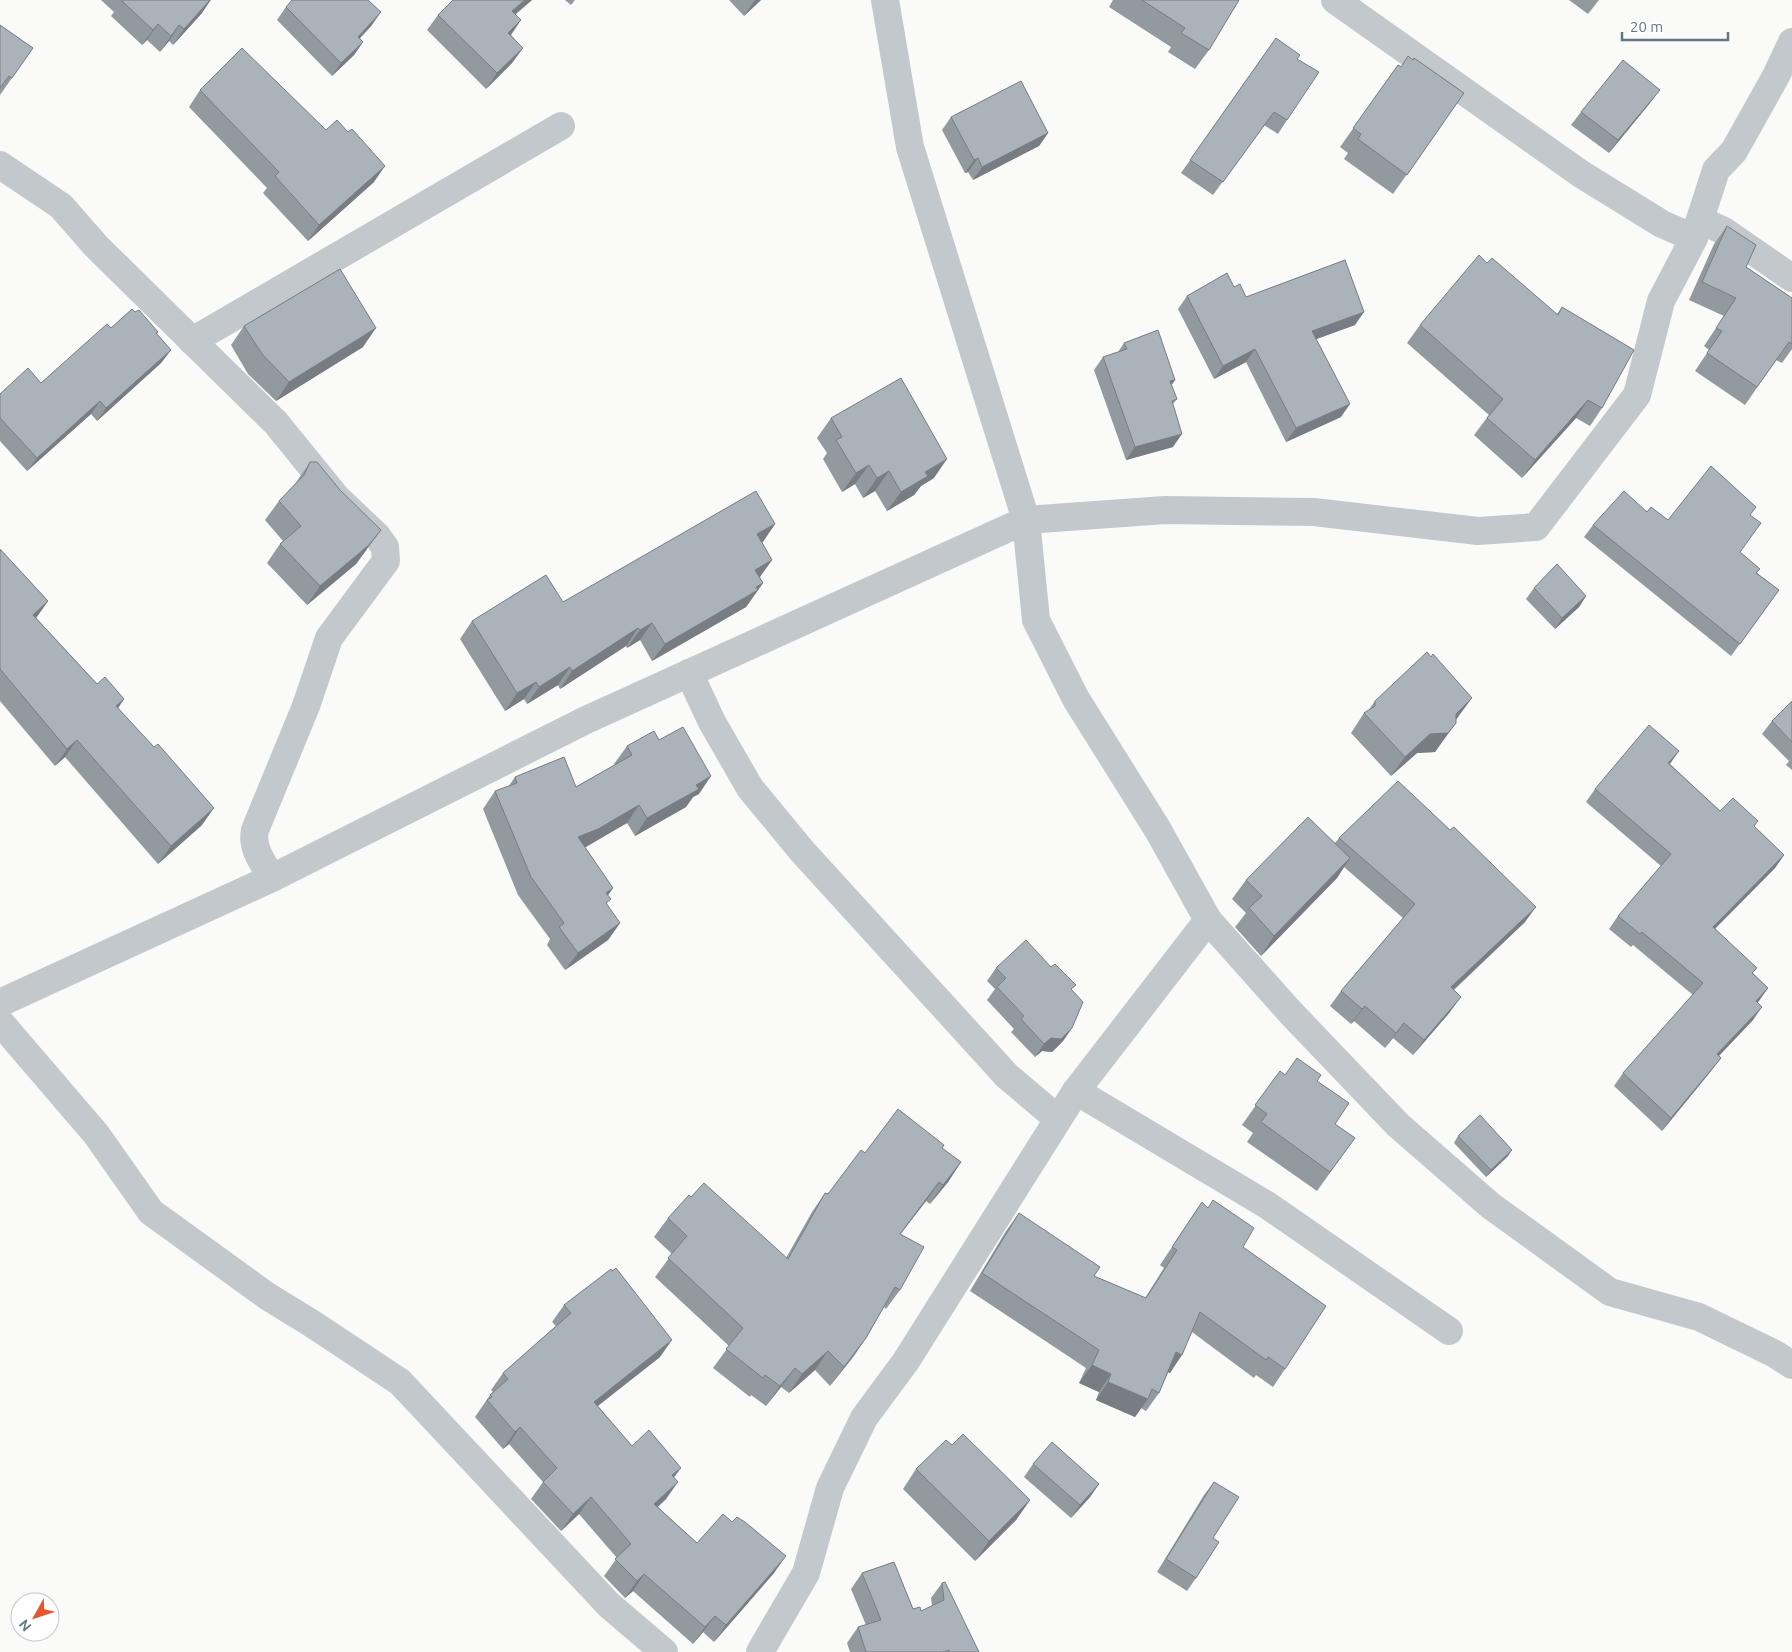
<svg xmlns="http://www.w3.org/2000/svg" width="1792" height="1652" viewBox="0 0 1792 1652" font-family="Ubuntu,sans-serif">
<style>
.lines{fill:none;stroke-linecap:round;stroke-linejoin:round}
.minor{stroke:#c3c8cc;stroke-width:28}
.wall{fill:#929a9f}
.shaded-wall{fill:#777d82}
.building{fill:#aab3b9;stroke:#777d82}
</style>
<rect width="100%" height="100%" fill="#fafaf8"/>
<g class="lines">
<g class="minor">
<polyline points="1335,0 1581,174 1662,224 1694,238"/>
<polyline points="1792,42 1776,76 1734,151 1716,170 1694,238 1661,301 1637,395 1536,527 1478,531 1314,512 1165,510 1026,520 1036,620 1076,699 1158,830 1208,920 1291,1013 1398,1125 1491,1206 1610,1292 1699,1317 1775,1354 1792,1365"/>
<path d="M0,165L61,206L96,246L276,423L337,498L377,536L385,547L386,561L329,638L306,706L255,830C251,848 263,863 272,878"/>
<polyline points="1700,220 1724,231 1792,278"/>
<polyline points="192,341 561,126"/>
<polyline points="689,673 712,722 750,788 802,851 1007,1076 1058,1119"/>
<polyline points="0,1003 272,878 586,720 1026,520 910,147 885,0"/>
<polyline points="0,1022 96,1134 151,1212 267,1296 311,1323 400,1382 609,1605 664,1652"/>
<polyline points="1076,1091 1267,1205 1449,1331"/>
<polyline points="760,1652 806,1573 830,1488 864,1418 906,1361 1076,1091 1208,920"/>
</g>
</g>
<g class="wall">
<polygon points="101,0 211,0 202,13 173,45 169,41 160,52 147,40 142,45 111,16 114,12"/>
<polygon points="532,0 516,14 511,35 523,48 512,63 486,89 427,30 438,15"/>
<polygon points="565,0 575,0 571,5"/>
<polygon points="729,0 761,0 744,16"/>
<polygon points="1113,0 1239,0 1209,50 1195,69 1168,52 1171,47 1109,7"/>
<polygon points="1569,0 1599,0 1588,14"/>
<polygon points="286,7 372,25 360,38 363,42 354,55 332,76 277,20"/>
<polygon points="0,25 33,48 0,95"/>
<polygon points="1276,38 1287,120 1278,134 1264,125 1213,195 1181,173"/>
<polygon points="1413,60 1464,93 1393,194 1344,159 1348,153 1340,147 1398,65 1401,67"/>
<polygon points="200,90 374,182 308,241 263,193 267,188 189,107"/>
<polygon points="1650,103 1609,153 1571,125 1581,112"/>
<polygon points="951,117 1048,133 1039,146 973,180 968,172 965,173 942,130"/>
<polygon points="1727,226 1746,267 1792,298 1792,349 1782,363 1776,360 1745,405 1695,371 1709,350 1704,346 1724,316 1689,300 1714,244"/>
<polygon points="1487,263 1557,314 1562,307 1602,408 1590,426 1576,418 1522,478 1474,435 1489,415 1407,343 1420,325"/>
<polygon points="1234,287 1246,297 1355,325 1316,339 1341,417 1286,442 1246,362 1214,379 1178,309 1187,296"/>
<polygon points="135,312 158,332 157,334 171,350 161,363 97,421 91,414 27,471 0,441 0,394 41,383 111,328"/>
<polygon points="244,326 363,347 276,401 248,374 231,345"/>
<polygon points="1124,343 1175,380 1171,385 1177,399 1173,404 1173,447 1126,460 1094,370 1103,357 1118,352"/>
<polygon points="831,418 934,478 921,486 914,495 887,511 875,491 863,498 855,484 842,492 823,459 827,453 817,438"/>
<polygon points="310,462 367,549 356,564 307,605 267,563 280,544 283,541 265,520 279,501 295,484"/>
<polygon points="1647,512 1668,520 1751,515 1740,553 1760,569 1757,573 1779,590 1731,656 1584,537 1593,525"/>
<polygon points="775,524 762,542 772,560 759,577 763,583 746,607 652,661 640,640 627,648 626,646 560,689 558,685 527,704 524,699 505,711 460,639 472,621 563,602"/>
<polygon points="0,549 48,601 36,618 97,684 124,699 118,708 202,825 158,864 65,757 55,766 0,701"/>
<polygon points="1534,588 1586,596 1579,607 1555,629 1526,599"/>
<polygon points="1375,701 1458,717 1456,720 1435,752 1417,753 1391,776 1351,733 1364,713 1368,711"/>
<polygon points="1792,701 1792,770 1786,765 1789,761 1762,734 1772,721"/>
<polygon points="659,740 699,794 693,797 686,807 635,836 627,823 584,847 613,888 608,895 607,905 620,923 608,940 565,970 547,945 550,939 518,895 483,809 495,791 508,787 515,777 576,787 615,765 614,764 627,746"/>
<polygon points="1670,764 1720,811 1755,827 1784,855 1775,868 1715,928 1753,973 1768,988 1757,1003 1753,1020 1719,1056 1721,1058 1711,1071 1662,1131 1614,1086 1623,1073 1693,995 1633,945 1631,947 1609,929 1618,916 1661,866 1586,802 1595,789"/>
<polygon points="1339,838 1525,922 1454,990 1450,1012 1413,1055 1393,1038 1385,1048 1354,1021 1351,1024 1330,1006 1341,991 1403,918 1344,867 1337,878 1261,956 1235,927 1246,913 1232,899 1246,880 1335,843"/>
<polygon points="996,968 1072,990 1072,1028 1063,1041 1052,1052 1042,1051 1035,1057 1011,1032 1014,1029 987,1000 995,989 987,981"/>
<polygon points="1280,1071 1285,1075 1317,1081 1335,1124 1355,1138 1317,1191 1247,1142 1253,1133 1242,1125"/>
<polygon points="1458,1136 1508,1156 1486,1177 1454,1143"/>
<polygon points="942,1148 961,1162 948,1182 930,1204 926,1201 900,1234 900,1290 886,1309 884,1307 866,1338 853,1357 830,1386 815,1370 789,1393 781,1387 766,1406 751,1395 750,1397 713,1368 729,1346 655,1277 672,1254 654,1237 668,1218 786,1258 812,1212 825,1193 828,1194 865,1153"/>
<polygon points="1202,1202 1243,1247 1285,1369 1273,1387 1256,1375 1254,1378 1192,1332 1170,1373 1168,1372 1159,1393 1146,1411 1141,1408 1135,1417 1096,1400 1099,1392 1079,1383 1086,1368 970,1291 1006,1231 1019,1213 1094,1276 1145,1298 1164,1268 1160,1265"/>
<polygon points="564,1305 660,1357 598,1406 632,1446 674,1478 666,1499 658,1507 697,1543 774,1573 714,1642 703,1632 693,1644 633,1591 625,1598 604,1576 617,1558 579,1514 561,1531 531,1499 543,1482 509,1444 503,1449 475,1417 490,1395 493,1392 491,1390 503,1373 556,1326 552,1322"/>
<polygon points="952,1445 1030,1500 1016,1520 975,1561 903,1489 916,1469"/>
<polygon points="1033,1464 1099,1484 1090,1497 1071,1518 1024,1477"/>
<polygon points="1214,1482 1213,1538 1196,1578 1187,1591 1157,1572 1204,1495"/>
<polygon points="862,1573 913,1609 921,1611 932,1606 931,1598 942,1583 979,1652 850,1652 847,1643 858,1627 866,1625 851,1589"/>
</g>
<g class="shaded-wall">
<polygon points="210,0 202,13 173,45 184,29"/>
<polygon points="525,0 532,0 501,26 512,11"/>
<polygon points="755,0 761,0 744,16"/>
<polygon points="381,12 372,25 349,50 358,37"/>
<polygon points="521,20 511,35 508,33"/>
<polygon points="158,24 147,40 142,45 153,30"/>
<polygon points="179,25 169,41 160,52 171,36"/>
<polygon points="363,42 354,55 332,76 341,63"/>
<polygon points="523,48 512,63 486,89 497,73"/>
<polygon points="1660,90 1650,103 1609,153 1618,140"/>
<polygon points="1048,133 1039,146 973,180 982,167"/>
<polygon points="978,158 968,172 965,173 974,160"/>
<polygon points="385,166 374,182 308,241 319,225"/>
<polygon points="1364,312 1355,325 1303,344 1312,331"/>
<polygon points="376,328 363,347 276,401 289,382"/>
<polygon points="1255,349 1246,362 1214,379 1223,366"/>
<polygon points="171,350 161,363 97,421 106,408"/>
<polygon points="1175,380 1166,393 1170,381"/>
<polygon points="1588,400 1576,418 1522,478 1535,460"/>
<polygon points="100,401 91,414 27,471 37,458"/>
<polygon points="1350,404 1341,417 1286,442 1296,428"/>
<polygon points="1182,434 1173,447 1126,460 1135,447"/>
<polygon points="947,459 934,478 921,486 914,495 887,511 901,492 925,472"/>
<polygon points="869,465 855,484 842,492 856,473"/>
<polygon points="889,471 875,491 863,498 877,478"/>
<polygon points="775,524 763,542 745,552 757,534"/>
<polygon points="381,530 356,564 307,605 320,586"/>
<polygon points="772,560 760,577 742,587 755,570"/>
<polygon points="763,583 746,607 652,661 665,644"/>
<polygon points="1586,596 1579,607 1555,629 1562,618"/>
<polygon points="48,601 36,618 33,615"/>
<polygon points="652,623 640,640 627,648 640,630"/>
<polygon points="638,628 626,646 560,689 572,671"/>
<polygon points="570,667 558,685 527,704 539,687"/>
<polygon points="536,682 524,699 505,711 517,693"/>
<polygon points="1472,698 1458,717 1442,733 1456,714"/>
<polygon points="124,699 112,717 116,706"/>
<polygon points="1456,723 1435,752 1417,753 1391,776 1405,757 1430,734"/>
<polygon points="77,740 65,757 55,766 67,749"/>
<polygon points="1679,751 1670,764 1668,763"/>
<polygon points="711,776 699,794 693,797 686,807 635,836 647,818 696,785"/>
<polygon points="639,805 627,823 586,847 565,855 578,837"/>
<polygon points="214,808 202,825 158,864 171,846"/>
<polygon points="1784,855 1775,868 1704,940 1713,927"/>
<polygon points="1350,858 1337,878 1261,956 1274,936"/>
<polygon points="613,888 601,905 606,893"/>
<polygon points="1536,907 1525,922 1440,1002 1451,987"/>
<polygon points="620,923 608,940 565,970 578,953"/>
<polygon points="1768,988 1759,1001 1746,1014 1756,1001"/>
<polygon points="1461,997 1450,1012 1413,1055 1424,1040"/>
<polygon points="1365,1006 1354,1021 1351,1024 1362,1009"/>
<polygon points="1762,1007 1753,1020 1708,1067 1717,1054"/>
<polygon points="1404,1023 1393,1038 1385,1048 1396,1033"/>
<polygon points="1072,1028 1063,1041 1052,1052 1042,1051 1035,1057 1044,1044 1051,1038"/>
<polygon points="1721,1058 1711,1071 1662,1131 1671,1118"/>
<polygon points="1512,1150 1508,1156 1486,1177 1491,1170"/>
<polygon points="961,1162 948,1182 930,1204 943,1185"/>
<polygon points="939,1182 926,1201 886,1253 900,1234"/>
<polygon points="866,1338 853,1357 830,1386 844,1367"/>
<polygon points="672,1340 660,1357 582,1418 594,1402"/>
<polygon points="828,1351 815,1370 789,1393 802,1374"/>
<polygon points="1176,1352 1182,1355 1170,1373 1163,1370"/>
<polygon points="1092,1365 1111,1374 1099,1392 1079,1383"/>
<polygon points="795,1368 781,1387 766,1406 780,1386"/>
<polygon points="1108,1382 1148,1399 1135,1417 1096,1400"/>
<polygon points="520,1427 509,1444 503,1449 515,1432"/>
<polygon points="681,1468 669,1484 672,1475"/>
<polygon points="678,1482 666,1499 642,1521 654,1504"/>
<polygon points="1099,1484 1090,1497 1071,1518 1080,1505"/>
<polygon points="591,1497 579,1514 561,1531 573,1514"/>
<polygon points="1030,1500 1016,1520 975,1561 989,1541"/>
<polygon points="786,1556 774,1573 714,1642 726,1625"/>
<polygon points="644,1574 633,1591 625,1598 637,1581"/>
<polygon points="715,1616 703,1632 693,1644 705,1627"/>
</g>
<g class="building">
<polygon points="123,0 210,0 184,29 179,25 171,36 158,24 153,30 122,1"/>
<polygon points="292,0 368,0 381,12 358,37 363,42 341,63 286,7"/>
<polygon points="453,0 525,0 512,11 521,20 508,33 523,48 497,73 438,15"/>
<polygon points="1142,0 1239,0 1209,50 1181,33 1185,28"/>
<polygon points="0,25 33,48 12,78 9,76 0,88"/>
<polygon points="1276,38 1300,55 1297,59 1319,72 1287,120 1274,112 1223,182 1190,160"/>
<polygon points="242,48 326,130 337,120 348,132 352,129 385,166 319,225 275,176 279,172 200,90"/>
<polygon points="1408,56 1413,60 1414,58 1464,93 1407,175 1358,139 1361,134 1353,128 1398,65 1401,67"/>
<polygon points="1623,60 1660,90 1618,140 1581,112"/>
<polygon points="1021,81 1048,133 982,167 978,158 974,160 951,117"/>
<polygon points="1727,226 1756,245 1746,267 1792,298 1792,344 1789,342 1757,387 1707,353 1722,331 1716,328 1736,298 1702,282"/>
<polygon points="1479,255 1487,263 1492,258 1558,315 1562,307 1634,350 1602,408 1588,400 1535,460 1487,418 1503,399 1420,325"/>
<polygon points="1345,260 1364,312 1312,331 1350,404 1296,428 1255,349 1223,366 1187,296 1227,273 1234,287 1240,284 1246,297"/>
<polygon points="340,269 376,328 289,382 262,354 244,326"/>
<polygon points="132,309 135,312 139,310 158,332 156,333 171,350 106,408 100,401 37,458 0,418 0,394 28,368 41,383 107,324 111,328"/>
<polygon points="1158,330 1175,380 1170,381 1177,399 1172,401 1182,434 1135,447 1103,357 1127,349 1124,343"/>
<polygon points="901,378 947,459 925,472 928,476 901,492 889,471 877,478 869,465 856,473 836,440 842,437 831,418"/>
<polygon points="310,462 317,462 340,490 381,530 369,545 320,586 280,544 301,526 279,501 304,475"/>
<polygon points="1711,466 1756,507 1750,515 1761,523 1740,552 1760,569 1756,573 1779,590 1740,644 1593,525 1624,491 1647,512 1651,507 1668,520"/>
<polygon points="756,491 775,524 757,534 772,560 755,570 763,583 756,587 758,590 665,644 652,623 640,630 638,628 572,671 570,667 539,687 536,682 517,693 472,621 546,575 563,602"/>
<polygon points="0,549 48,601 33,615 97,684 105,677 124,699 116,706 154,747 158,744 214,808 171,846 77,740 67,749 0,669"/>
<polygon points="1557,564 1586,596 1562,618 1534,588"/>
<polygon points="1427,652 1431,657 1433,654 1472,698 1456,714 1456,723 1448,733 1430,734 1405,757 1364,713 1375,706 1375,701"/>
<polygon points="1792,701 1792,742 1772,721"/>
<polygon points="1649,725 1679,751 1668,763 1720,811 1733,798 1758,821 1754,826 1784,855 1713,927 1757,968 1752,973 1768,988 1756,1001 1762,1007 1717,1054 1721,1058 1671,1118 1623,1073 1703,983 1642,932 1640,934 1618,916 1671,854 1595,789"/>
<polygon points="683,727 711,776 696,785 699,789 647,818 639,805 598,829 578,837 613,888 606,893 611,899 606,903 620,923 578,953 559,927 564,923 531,877 495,791 517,783 515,777 564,757 576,787 632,755 627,746 654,731 659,740"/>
<polygon points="1398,781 1450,830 1454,827 1536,907 1451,987 1461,997 1424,1040 1404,1023 1396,1033 1365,1006 1362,1009 1341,991 1415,904 1339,838"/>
<polygon points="1308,817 1350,858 1274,936 1249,908 1262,896 1246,880"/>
<polygon points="1026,940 1051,967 1055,964 1076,985 1071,989 1083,1002 1072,1028 1061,1039 1051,1038 1044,1044 1021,1019 1024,1016 997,987 1006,978 996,968"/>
<polygon points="1297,1058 1321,1075 1317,1081 1349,1103 1335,1124 1355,1138 1330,1172 1261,1122 1267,1114 1255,1105 1280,1071 1285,1075"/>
<polygon points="898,1109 944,1145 942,1148 961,1162 943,1185 939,1182 900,1234 924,1247 900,1290 895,1287 866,1338 844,1367 828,1351 802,1374 795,1368 780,1386 765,1375 763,1378 726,1349 743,1328 668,1258 687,1236 668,1218 689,1195 691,1197 704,1183 788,1259 825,1193 828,1194 861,1150 865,1153"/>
<polygon points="1480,1115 1512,1150 1491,1170 1458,1136"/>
<polygon points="1213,1200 1254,1228 1243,1247 1326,1306 1285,1369 1268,1357 1266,1360 1200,1312 1182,1355 1176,1352 1159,1393 1152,1389 1148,1399 1108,1382 1111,1374 1092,1365 1099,1350 982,1273 1019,1213 1100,1267 1094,1276 1146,1298 1177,1250 1172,1247 1202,1202 1208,1208"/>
<polygon points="616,1268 672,1340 594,1402 632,1446 649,1430 681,1468 672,1475 678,1482 654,1504 697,1543 723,1514 732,1522 737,1517 745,1522 786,1556 726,1625 715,1616 705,1627 644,1574 637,1581 615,1559 631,1544 591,1497 573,1514 543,1482 557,1468 520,1427 515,1432 487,1400 492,1397 490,1395 508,1379 503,1373 571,1313 564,1305 611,1269 612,1271"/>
<polygon points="963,1434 1030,1500 989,1541 916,1469 946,1440 952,1445"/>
<polygon points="1052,1442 1099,1484 1080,1505 1033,1464"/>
<polygon points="1214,1482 1239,1497 1213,1538 1219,1542 1196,1578 1166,1559"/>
<polygon points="894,1562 913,1609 920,1607 921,1611 944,1600 942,1583 945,1582 979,1652 949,1652 949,1650 943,1652 866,1652 858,1627 881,1620 862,1573"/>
</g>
<g transform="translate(35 1617) rotate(230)"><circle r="24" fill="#ffffff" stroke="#c1c8cd"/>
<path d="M0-4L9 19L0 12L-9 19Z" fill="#e4572e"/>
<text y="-8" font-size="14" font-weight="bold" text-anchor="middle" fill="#657683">N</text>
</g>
<path d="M1622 32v8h106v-8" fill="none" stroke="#657683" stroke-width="2.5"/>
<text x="1630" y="32" font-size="15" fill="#657683" stroke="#ffffff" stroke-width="4" paint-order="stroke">20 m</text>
</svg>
